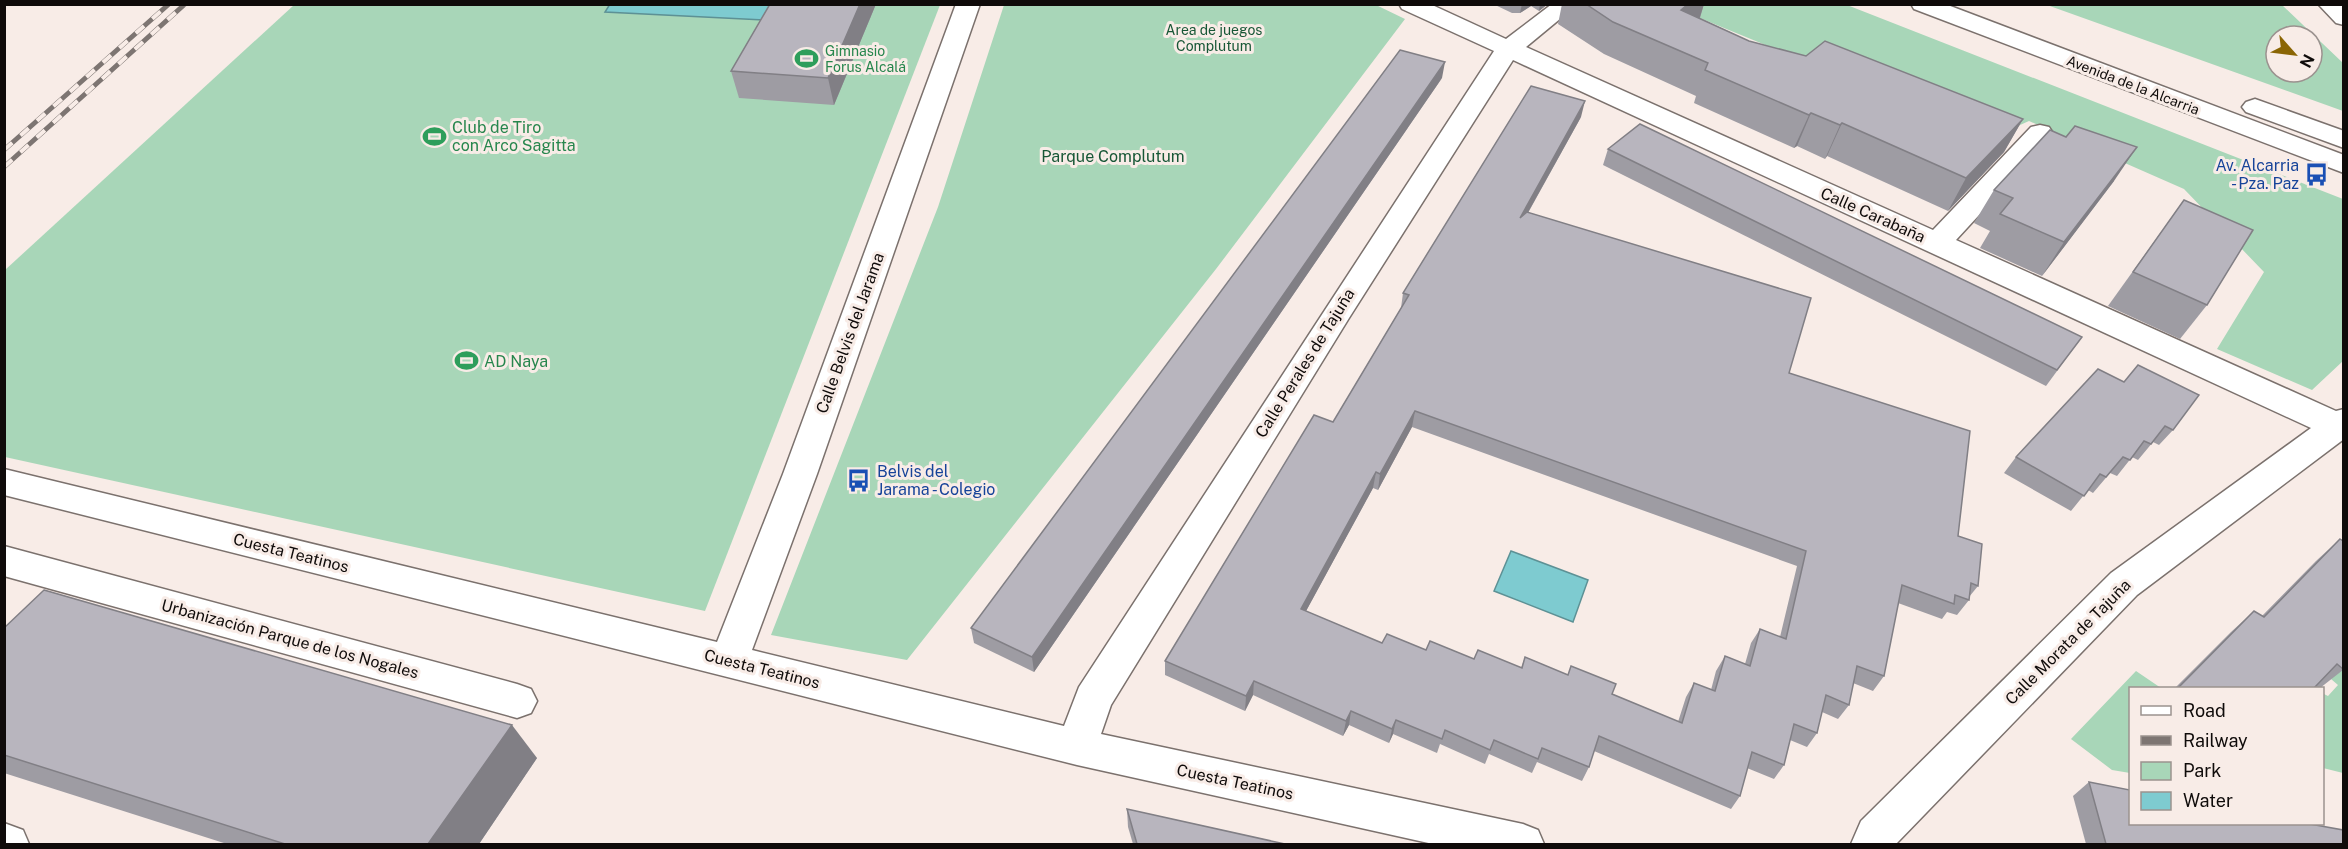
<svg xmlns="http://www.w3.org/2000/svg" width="2348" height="849" viewBox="0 0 2348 849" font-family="'Public Sans',sans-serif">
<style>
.green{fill:#a8d6b8;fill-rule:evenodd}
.water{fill:#7ecbd0;stroke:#5d9195;stroke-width:1.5}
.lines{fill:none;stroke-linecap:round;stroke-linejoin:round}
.minor-casing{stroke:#7b716d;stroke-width:3}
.minor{fill:#fff;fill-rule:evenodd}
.rail-casing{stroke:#7d7572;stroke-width:5}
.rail{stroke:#f8ece7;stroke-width:4;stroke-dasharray:11;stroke-linecap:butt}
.wall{fill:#9e9ca3;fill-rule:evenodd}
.shaded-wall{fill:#817f85}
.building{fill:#b8b5be;stroke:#817f85;stroke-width:1.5;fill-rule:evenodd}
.labels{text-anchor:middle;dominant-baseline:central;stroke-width:6;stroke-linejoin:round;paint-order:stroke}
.far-park-label{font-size:14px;fill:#175736;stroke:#f8ece7}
.far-leisure-label{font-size:14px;fill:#27864d;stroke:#f8ece7;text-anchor:start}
.far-street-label{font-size:14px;fill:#0f0b0a;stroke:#f8ece7}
.leisure-label{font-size:16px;fill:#27864d;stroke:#f8ece7;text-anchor:start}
.park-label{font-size:16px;fill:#175736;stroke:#f8ece7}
.transit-label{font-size:16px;fill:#164399;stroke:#f8ece7;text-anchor:end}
.street-label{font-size:16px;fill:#0f0b0a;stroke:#f8ece7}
</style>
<rect width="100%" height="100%" fill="#f8ece7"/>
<g class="green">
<polygon points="1374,4 1405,19 1216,269 907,660 771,635 938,207 1004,5"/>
<polygon points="294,5 940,5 705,611 5,457 5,270"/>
<polygon points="1668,5 1847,5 2343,199 2343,361 2312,390 2217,349 2264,272 2184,189 2029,121 1991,138"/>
<path d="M2047,5H2282L2343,63V111ZM2276,36H2312V72H2276Z"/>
<polygon points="2343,665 2343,773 2323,768 2322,693 2328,696 2338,685 2331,679"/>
<polygon points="2136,671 2161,688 2130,688 2130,773 2112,770 2071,739"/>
</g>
<g class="water">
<polygon points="610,4 791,5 782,21 605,12"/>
<polygon points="1511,551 1588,580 1573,622 1494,591"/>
</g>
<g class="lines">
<defs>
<g id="minor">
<polygon points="956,4 980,4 817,474 752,650 1064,726 1079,687 1494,51 1402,9 1399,4 1430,4 1506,39 1552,4 1578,4 1526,47 1933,230 2031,127 2040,125 2049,127 2053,133 2049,139 1956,240 2336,411 2344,409 2344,439 2137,595 1896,844 1851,844 1861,821 2111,573 2311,428 1513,60 1349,318 1111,705 1101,734 1523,824 1538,830 1544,844 1433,844 1077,765 4,495 4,469 717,642 783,474"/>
<polygon points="1911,4 1945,4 2344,155 2344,173 1914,9"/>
<polygon points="2318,4 2343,4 2344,25 2336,23"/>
<polygon points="2255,99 2344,131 2344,148 2246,112 2242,107 2246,102"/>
<polygon points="4,546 517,684 531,689 537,701 531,713 517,718 4,576"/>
<polygon points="4,823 23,830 29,844 4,844"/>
</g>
</defs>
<use href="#minor" class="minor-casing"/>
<use href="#minor" class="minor"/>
<defs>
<g id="rail">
<polyline points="4,150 169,4"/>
<polyline points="4,167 185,4"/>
</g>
</defs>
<use href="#rail" class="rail-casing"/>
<use href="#rail" class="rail"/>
</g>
<g class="wall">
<polygon points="770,4 876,4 834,105 739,98 731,71"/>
<polygon points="1493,4 1548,4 1539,11 1531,6 1520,13 1512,13"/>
<polygon points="1562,4 1704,4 1700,18 1749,41 2023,119 2004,152 1948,211 1827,156 1825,159 1797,146 1794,148 1694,103 1696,96 1604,54 1558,24"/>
<polygon points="1442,78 1034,672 974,643 971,628"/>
<path d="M1581,117L1528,213L1789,373L1958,536L1978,586L1969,597V600L1957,615L1947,612L1942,619L1898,603L1884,676L1873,691L1853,683L1849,705L1838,719L1822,712L1817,733L1807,747L1790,740L1784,765L1774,779L1747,768L1740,796L1731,809L1594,751L1589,767L1582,781L1537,762L1532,773L1489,754L1485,764L1440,744L1437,753L1393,734L1389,743L1349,725L1343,736L1253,695L1245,711L1165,675V661L1333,422L1401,308L1403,293ZM1412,427L1797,566L1780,637L1760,629L1751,643L1745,664L1725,656L1716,671L1711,690L1694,683L1686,697L1678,722L1525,657L1521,668L1426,650L1382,643L1306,611L1373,488L1378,490Z"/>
<polygon points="2066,137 2114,181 2042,276 1980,248 1990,231 1974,223 1994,190"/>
<polygon points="1608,149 2082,337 2046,386 1603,165"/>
<polygon points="2184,200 2207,305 2180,339 2108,306"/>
<polygon points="2098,369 2173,430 2159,445 2153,442 2138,460 2132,457 2117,476 2110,473 2093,493 2088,490 2071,511 2004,473 2016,457"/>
<polygon points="2340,539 2343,670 2320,688 2315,687 2314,688 2175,688 2231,632 2254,611 2262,616 2316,561"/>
<polygon points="4,628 537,758 479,844 227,844 4,773"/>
<polygon points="2089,782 2343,844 2086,844 2073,796"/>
<polygon points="1127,809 1285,844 1133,844 1128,827"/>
</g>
<g class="shaded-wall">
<polygon points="860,4 876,4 834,105 828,78"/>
<polygon points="1522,4 1531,4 1531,6 1520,13"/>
<polygon points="1540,4 1548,4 1539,11"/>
<polygon points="1688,4 1704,4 1699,20 1681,10"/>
<polygon points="1445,62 1442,78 1034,672 1032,657"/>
<polygon points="1585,101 1581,117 1516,234 1520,218"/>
<polygon points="1811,113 1797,146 1794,148 1809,115"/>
<polygon points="2023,119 2004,152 1948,211 1966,178"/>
<polygon points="1842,123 1827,156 1825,159 1840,125"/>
<polygon points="2137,147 2114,181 2042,276 2064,242"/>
<polygon points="1415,411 1412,427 1378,490 1380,474"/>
<polygon points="1376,472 1373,488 1299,624 1301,609"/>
<polygon points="1254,681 1253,695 1245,711 1246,696"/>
<polygon points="1351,711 1349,725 1343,736 1346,721"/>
<polygon points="1396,720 1393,734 1389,743 1392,729"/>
<polygon points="512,725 537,758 479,844 428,844"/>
</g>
<g class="building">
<polygon points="770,4 860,4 828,78 731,71"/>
<polygon points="1586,4 1688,4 1681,10 1749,41 1806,56 1825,41 2023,119 1966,178 1842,123 1840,125 1811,113 1809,115 1705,70 1708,63 1613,22"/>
<polygon points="1400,50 1445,62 1032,657 971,628"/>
<path d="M1531,86L1585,101L1520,218L1527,212L1811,298L1789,373L1970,431L1958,536L1982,544L1978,586L1971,583L1969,600L1955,595L1954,604L1902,585L1884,676L1857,666L1849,705L1826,695L1817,733L1794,724L1784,765L1752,752L1740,796L1599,736L1589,767L1542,748L1538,759L1494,740L1490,750L1445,730L1442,739L1396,720L1392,729L1351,711L1346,721L1254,681L1246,696L1165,661L1314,415L1333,422L1409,295L1403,293ZM1415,411L1806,551L1786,639L1760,629L1750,666L1725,656L1715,691L1694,683L1682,723L1612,694L1616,684L1571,666L1568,675L1525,657L1522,668L1478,650L1474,659L1430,641L1426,650L1387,634L1382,643L1301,609L1376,472L1380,474Z"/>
<polygon points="1640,124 2082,337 2057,370 1608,149"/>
<polygon points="2075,126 2137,147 2064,242 2000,214 2013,198 1994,190 2050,130 2066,137"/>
<polygon points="2184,200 2253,230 2207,305 2133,272"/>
<polygon points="2138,365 2199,395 2173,430 2165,426 2151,444 2144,441 2130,460 2123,457 2106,477 2100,474 2084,496 2016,457 2098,369 2124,382"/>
<polygon points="2340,539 2343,541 2343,669 2337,664 2314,688 2178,688 2254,611 2264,617"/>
<polygon points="44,590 512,725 428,844 285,844 4,755 4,628"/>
<polygon points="2089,782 2130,790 2130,824 2310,824 2343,830 2343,844 2106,844"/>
<polygon points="1127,809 1285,844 1137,844"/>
</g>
<defs>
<symbol id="stadium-bare" viewBox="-9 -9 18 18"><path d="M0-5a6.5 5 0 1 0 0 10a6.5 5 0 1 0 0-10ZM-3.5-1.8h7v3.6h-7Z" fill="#2e9e5b" stroke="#f8ece7" stroke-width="2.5" paint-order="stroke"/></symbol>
<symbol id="bus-bare" viewBox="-9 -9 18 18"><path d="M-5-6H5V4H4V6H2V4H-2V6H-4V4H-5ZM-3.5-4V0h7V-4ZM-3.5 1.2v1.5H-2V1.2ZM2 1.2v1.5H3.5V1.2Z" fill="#1a4fb4" stroke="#f8ece7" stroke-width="2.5" paint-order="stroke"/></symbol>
</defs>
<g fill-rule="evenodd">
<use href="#stadium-bare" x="790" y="42" width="33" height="33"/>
<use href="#stadium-bare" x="418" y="120" width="33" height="33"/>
<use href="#bus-bare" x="2300" y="158" width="33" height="33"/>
<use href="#stadium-bare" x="450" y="344" width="33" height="33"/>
<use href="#bus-bare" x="842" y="464" width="33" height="33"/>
</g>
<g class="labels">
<g class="far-park-label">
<text x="1214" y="30">Area de juegos<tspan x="1214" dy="16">Complutum</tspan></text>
</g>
<g class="far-leisure-label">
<text x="825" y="51">Gimnasio<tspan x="825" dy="16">Forus Alcalá</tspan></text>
</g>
<g class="far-street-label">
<text transform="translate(2133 85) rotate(21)">Avenida de la Alcarria</text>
</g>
<g class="leisure-label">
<text x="452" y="127">Club de Tiro<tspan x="452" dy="18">con Arco Sagitta</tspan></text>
<text x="484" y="361">AD Naya</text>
</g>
<g class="park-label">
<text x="1113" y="156">Parque Complutum</text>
</g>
<g class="transit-label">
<text x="2299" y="165">Av. Alcarria<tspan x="2299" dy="18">- Pza. Paz</tspan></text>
<text x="877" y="471" text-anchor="start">Belvis del<tspan x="877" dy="18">Jarama - Colegio</tspan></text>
</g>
<g class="street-label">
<text transform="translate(1873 215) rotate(24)">Calle Carabaña</text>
<text transform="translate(850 333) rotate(-70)">Calle Belvis del Jarama</text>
<text transform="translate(1305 363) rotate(-58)">Calle Perales de Tajuña</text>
<text transform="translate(291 553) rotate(14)">Cuesta Teatinos</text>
<text transform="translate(290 639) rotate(15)">Urbanización Parque de los Nogales</text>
<text transform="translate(2068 642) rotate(-45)">Calle Morata de Tajuña</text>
<text transform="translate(762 669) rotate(14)">Cuesta Teatinos</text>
<text transform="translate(1235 782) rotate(12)">Cuesta Teatinos</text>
</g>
</g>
<rect width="2348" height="849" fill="none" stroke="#0f0b0a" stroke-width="12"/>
<rect x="2129" y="687" width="195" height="138" fill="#f8ece7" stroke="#9b928f" stroke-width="1.5"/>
<rect x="2141" y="706" width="30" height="9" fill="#ffffff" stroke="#9b928f" stroke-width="1.5"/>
<text x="2183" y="717" font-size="18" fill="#0f0b0a">Road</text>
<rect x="2141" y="736" width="30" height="9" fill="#7d7572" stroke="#9b928f" stroke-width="1.5"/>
<text x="2183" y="747" font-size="18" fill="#0f0b0a">Railway</text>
<rect x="2141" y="762" width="30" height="18" fill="#a8d6b8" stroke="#9b928f" stroke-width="1.5"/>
<text x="2183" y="777" font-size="18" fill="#0f0b0a">Park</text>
<rect x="2141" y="792" width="30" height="18" fill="#7ecbd0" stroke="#9b928f" stroke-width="1.5"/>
<text x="2183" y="807" font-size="18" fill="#0f0b0a">Water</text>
<g transform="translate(2294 54) rotate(118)"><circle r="28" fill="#f8ece7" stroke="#9b928f" stroke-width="1.5"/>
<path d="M0-4.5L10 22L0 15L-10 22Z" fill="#8a6504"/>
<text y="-9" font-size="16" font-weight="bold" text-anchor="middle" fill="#0f0b0a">N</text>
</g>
</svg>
